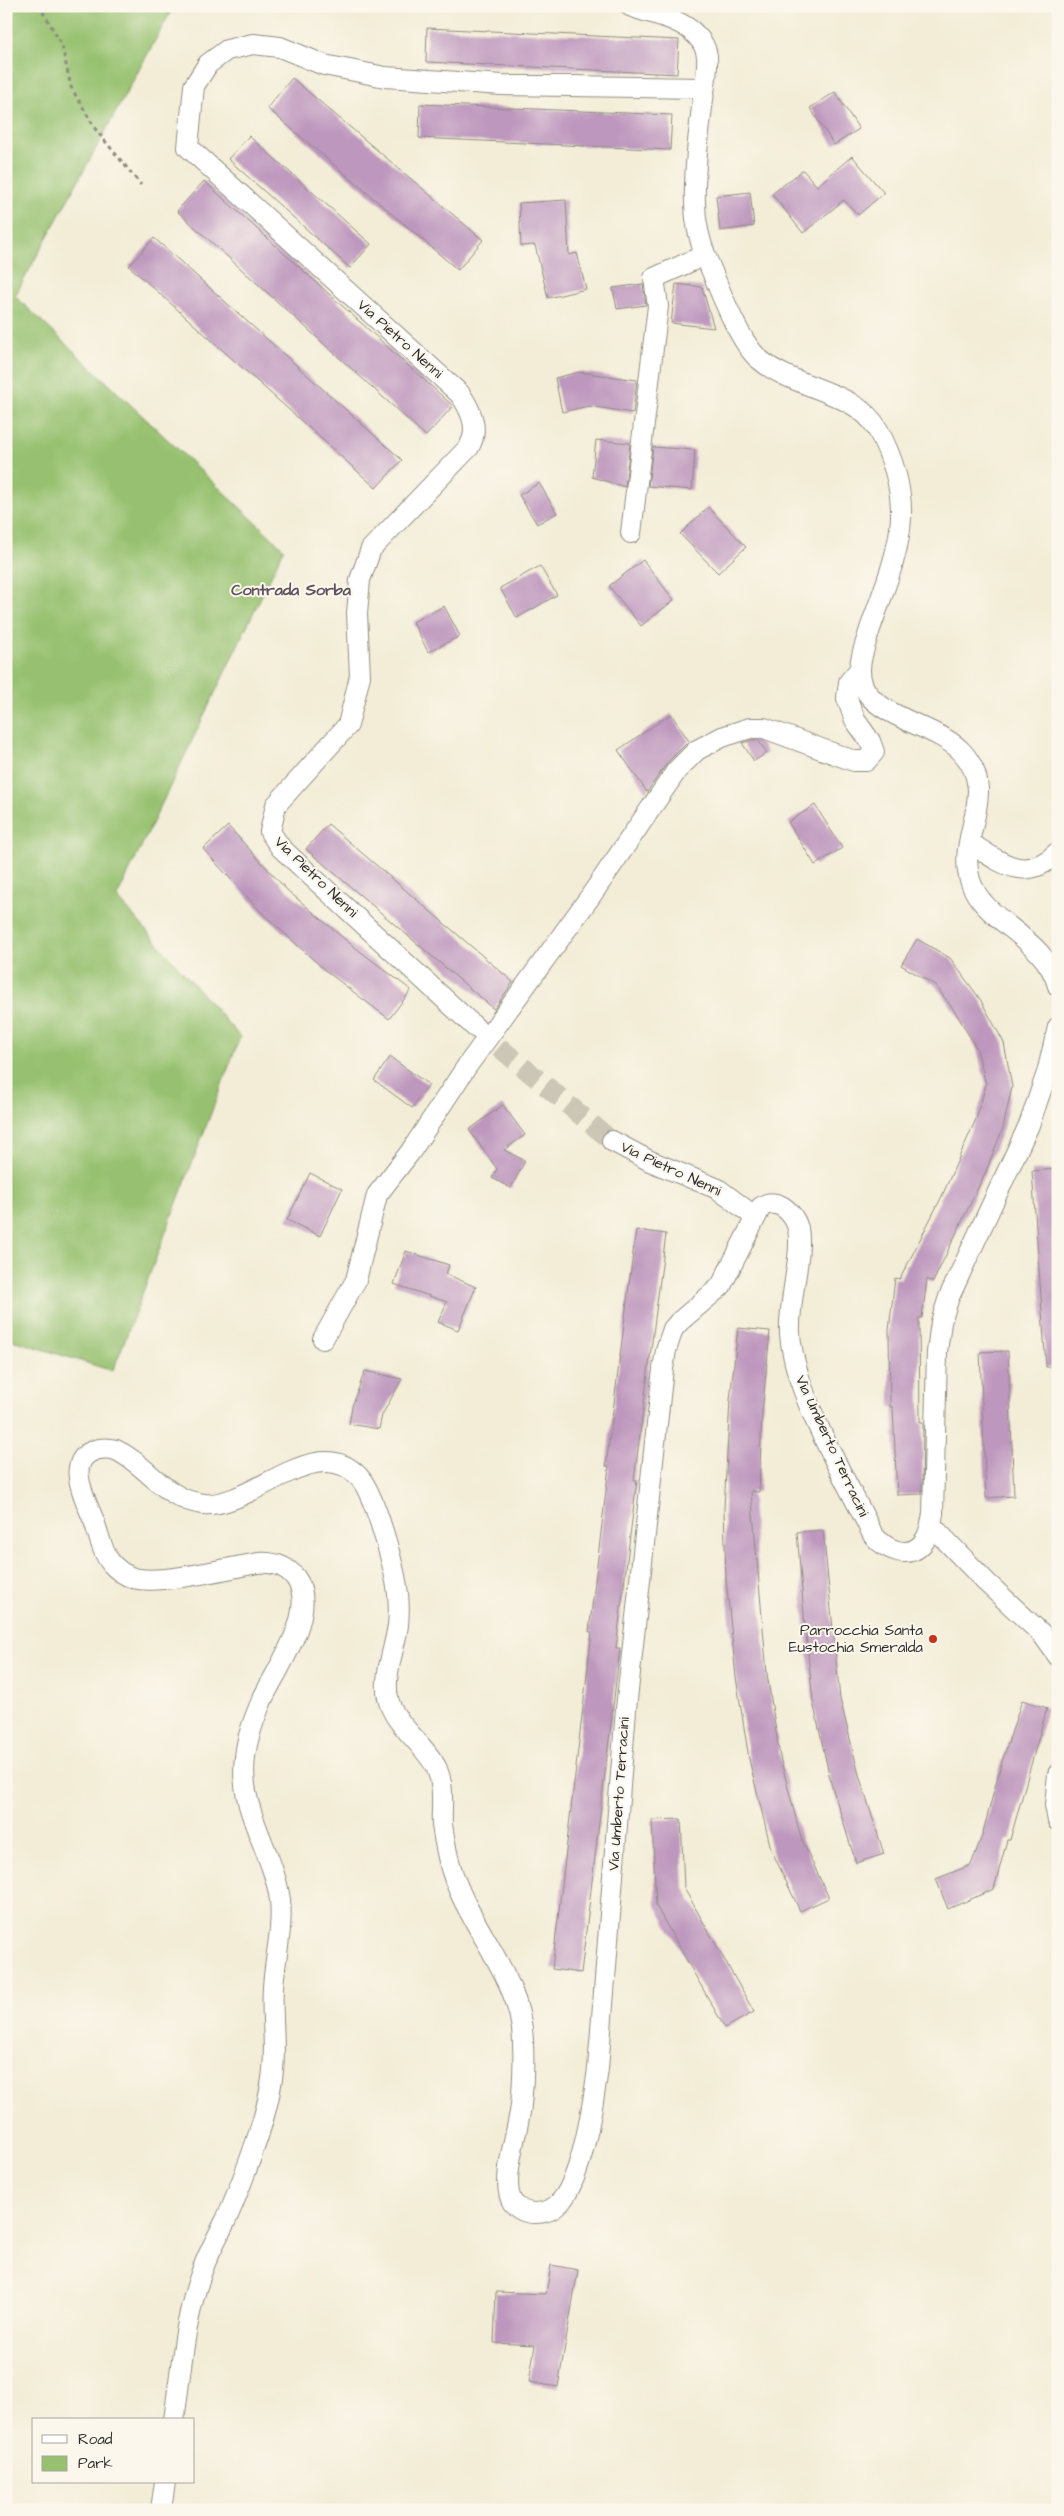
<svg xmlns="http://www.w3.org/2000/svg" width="1064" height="2516" viewBox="0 0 1064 2516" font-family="'Architects Daughter',sans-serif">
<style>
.green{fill:#97c16f;stroke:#61764d}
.building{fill:#bd97be}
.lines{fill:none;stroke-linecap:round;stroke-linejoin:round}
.minor-tunnel{stroke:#cbc6b5;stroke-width:20;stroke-dasharray:20 10;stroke-linecap:butt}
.minor-casing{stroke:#8f8c81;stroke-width:22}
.path{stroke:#8f8c81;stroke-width:3;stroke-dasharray:4 4;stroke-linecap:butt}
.minor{stroke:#fff;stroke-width:20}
.poi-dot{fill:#c8321e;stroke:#fbf7ec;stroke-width:2}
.labels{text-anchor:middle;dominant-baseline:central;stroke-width:4;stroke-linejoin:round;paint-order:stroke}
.street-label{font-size:15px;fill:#2b2b2b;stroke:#fbf7ec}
.poi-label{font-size:15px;fill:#2b2b2b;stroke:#fbf7ec;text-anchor:end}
.neighbourhood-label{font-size:16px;font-weight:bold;fill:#5e515e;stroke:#fbf7ec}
</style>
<rect width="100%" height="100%" fill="#fbf7ec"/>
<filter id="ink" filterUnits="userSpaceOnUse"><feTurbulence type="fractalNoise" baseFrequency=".02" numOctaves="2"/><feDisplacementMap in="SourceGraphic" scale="10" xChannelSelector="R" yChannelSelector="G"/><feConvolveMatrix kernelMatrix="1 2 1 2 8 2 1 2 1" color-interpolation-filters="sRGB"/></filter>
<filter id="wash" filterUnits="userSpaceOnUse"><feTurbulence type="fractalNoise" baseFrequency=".0096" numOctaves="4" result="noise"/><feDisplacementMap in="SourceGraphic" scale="20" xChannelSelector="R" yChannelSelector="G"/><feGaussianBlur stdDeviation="1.12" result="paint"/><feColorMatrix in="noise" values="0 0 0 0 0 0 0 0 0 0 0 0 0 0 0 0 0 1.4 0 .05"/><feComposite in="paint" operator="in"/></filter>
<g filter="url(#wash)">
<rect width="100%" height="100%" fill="#f3edd7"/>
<polygon class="green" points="6,6 174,6 15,296 284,549 117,897 240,1037 113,1371 6,1338"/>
<g id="blocks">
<g class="building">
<polygon points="427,28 679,40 677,74 426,62"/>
<polygon points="292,78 483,240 458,270 267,108"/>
<polygon points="835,92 859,129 834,145 810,108"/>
<polygon points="420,104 672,115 670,150 419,138"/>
<polygon points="249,136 371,244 350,268 228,159"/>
<polygon points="852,156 884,193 858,215 844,200 803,233 772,194 803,170 817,186"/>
<polygon points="204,181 453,406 426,436 177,211"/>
<polygon points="750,192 754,226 720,231 716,196"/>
<polygon points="566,200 569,255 577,253 586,289 548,298 535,245 521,246 519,203"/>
<polygon points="154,238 402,460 376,488 129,266"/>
<polygon points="643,284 646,305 617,309 613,288"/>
<polygon points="676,284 702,287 714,328 671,323"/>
<polygon points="579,372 637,380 633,413 589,406 562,412 555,378"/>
<polygon points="596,440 630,443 625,487 592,477"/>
<polygon points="653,447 695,450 692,490 648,486"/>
<polygon points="539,483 557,513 537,524 519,495"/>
<polygon points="708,507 746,547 718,573 680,534"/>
<polygon points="643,560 674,600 641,626 609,586"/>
<polygon points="540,566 557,595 517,618 500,588"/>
<polygon points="444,606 460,636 428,652 413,622"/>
<polygon points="671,714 689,741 668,762 647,792 618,750"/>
<polygon points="752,740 758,740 767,753 754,761 742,743"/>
<polygon points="815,805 842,848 815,865 788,822"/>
<polygon points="328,824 513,982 494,1009 306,849"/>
<polygon points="228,826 287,890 348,942 411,990 389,1019 326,971 262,913 203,849"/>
<polygon points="917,939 950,958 980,999 1004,1043 1012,1087 1003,1128 986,1171 933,1282 927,1279 922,1318 919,1318 920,1422 923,1422 922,1494 897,1495 893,1407 890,1407 889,1330 895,1278 900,1279 942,1196 976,1119 986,1084 977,1049 956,1013 935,985 901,965"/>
<polygon points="390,1057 429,1085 412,1108 374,1080"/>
<polygon points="503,1105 525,1135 504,1150 525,1161 511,1188 492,1178 497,1169 469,1130"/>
<polygon points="1058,1169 1058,1367 1046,1367 1032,1171"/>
<polygon points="310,1173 342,1189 320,1236 287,1220"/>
<polygon points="636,1230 666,1234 634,1480 637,1480 616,1648 620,1648 581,1973 552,1969 592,1632 589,1632 609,1466 606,1466"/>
<polygon points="406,1251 449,1265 446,1274 476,1287 458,1330 438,1322 447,1302 394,1284"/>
<polygon points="738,1328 770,1331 762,1414 759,1492 751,1491 767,1674 780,1757 801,1838 829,1898 800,1911 771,1849 749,1759 736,1677 726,1579 724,1508 730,1400"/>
<polygon points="1008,1351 1014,1496 986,1498 980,1352"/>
<polygon points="365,1371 402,1379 382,1415 379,1429 349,1424 352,1406"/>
<polygon points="823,1530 840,1699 859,1775 884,1854 856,1863 831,1783 813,1702 804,1615 797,1532"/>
<polygon points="1022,1700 1047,1708 1010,1840 1007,1840 994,1889 948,1909 936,1879 971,1865 982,1836 1000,1768"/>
<polygon points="681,1819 684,1888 754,2012 725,2028 656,1906 652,1820"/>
<polygon points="551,2265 578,2270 558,2387 529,2382 535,2345 494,2343 496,2292 546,2294"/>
</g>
</g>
</g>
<g filter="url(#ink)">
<use href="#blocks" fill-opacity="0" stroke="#8f8c81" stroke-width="1"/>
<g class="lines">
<polyline class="minor-tunnel" points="476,1028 612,1141"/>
<defs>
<g id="minor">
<path d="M630,6C652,15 679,17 696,35C702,41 706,48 707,56C708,70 705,85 703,99C699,133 694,168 695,203C695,223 700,243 708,262C719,288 739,342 759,359C793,389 857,390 878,430C920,509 897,552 870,629C865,646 856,666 862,683C873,717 936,725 961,751C1001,793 956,835 970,880C983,923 1045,936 1058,986"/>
<polyline points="631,533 658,306 654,278 705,255"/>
<path d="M970,843C1002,863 1025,884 1058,852"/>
<path d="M476,1028L281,848L270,832L276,805L348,725L360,676L357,613L360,580L371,549L469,447C480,429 471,410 460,394L188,147L194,86L208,64L227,50L253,44L280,47L324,65L385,77L502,85L704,88"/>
<polyline points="612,1141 650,1161 718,1189 754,1216"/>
<polyline points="323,1339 356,1280 377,1195 411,1151 467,1066 590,897 677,770 697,750 722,737 750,728 764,728 854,761 866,761 874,752 870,741 855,720 847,698 849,682 860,669"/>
<polyline points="931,1525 986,1582 1043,1635 1058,1656"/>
<polyline points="1058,1774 1055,1805 1058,1821"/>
<path d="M174,2420C181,2372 184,2321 201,2274C207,2255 217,2238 226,2220C244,2178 269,2116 273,2070C276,2043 271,2015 273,1987C275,1958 283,1929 280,1900C273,1850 238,1810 245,1757C247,1737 254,1719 262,1700C277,1668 320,1610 295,1577C285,1565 273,1562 258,1563C228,1568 160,1585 133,1578C125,1575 117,1570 111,1563C102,1552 99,1535 94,1521C89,1508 81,1493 79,1478C75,1454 96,1445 116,1450C148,1465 166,1501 204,1504C252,1508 317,1430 359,1477C375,1494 395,1569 398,1594C399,1604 399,1615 398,1625C395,1648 383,1676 388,1698C393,1724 426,1745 437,1769C445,1788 441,1806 442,1825C444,1837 446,1850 449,1861C465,1926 522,1974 523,2043C524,2064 523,2085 521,2105C519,2129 499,2183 513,2203C518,2209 526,2213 535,2213C545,2213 555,2209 562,2200C583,2174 593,2103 598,2069L626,1709L663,1369L666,1350L673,1329L679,1322L721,1286L761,1207C777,1196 793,1212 798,1228C803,1259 788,1299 790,1334C795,1397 845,1477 873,1535C886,1550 911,1562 925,1540C930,1533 931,1523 933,1514L937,1352L941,1322L949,1297L1029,1125L1047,1073L1058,1027"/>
<polyline points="161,2510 165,2482"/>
</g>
</defs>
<use href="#minor" class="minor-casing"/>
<polyline class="path" points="37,6 45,15 62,46 71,87 96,130 141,185"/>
<use href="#minor" class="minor"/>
</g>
</g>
<circle class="poi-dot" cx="933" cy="1639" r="5"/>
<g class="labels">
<g class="street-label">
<text transform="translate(400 339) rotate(42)">Via Pietro Nenni</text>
<text transform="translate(316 877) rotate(44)">Via Pietro Nenni</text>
<text transform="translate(671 1169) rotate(25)">Via Pietro Nenni</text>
<text transform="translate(832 1446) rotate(65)">Via Umberto Terracini</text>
<text transform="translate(619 1794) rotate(-86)">Via Umberto Terracini</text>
</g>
<g class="poi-label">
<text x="923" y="1630">Parrocchia Santa<tspan x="923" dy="17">Eustochia Smeralda</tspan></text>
</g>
<g class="neighbourhood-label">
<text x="291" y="590">Contrada Sorba</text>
</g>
</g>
<rect width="1064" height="2516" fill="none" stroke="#fbf7ec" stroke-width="25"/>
<rect x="32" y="2418" width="162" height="65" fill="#fbf7ec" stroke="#a8a59f"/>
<rect x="42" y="2435" width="25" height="8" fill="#ffffff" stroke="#a8a59f"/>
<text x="78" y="2444" font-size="15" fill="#2b2b2b">Road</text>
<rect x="42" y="2456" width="25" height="15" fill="#97c16f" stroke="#a8a59f"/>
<text x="78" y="2468" font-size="15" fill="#2b2b2b">Park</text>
</svg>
